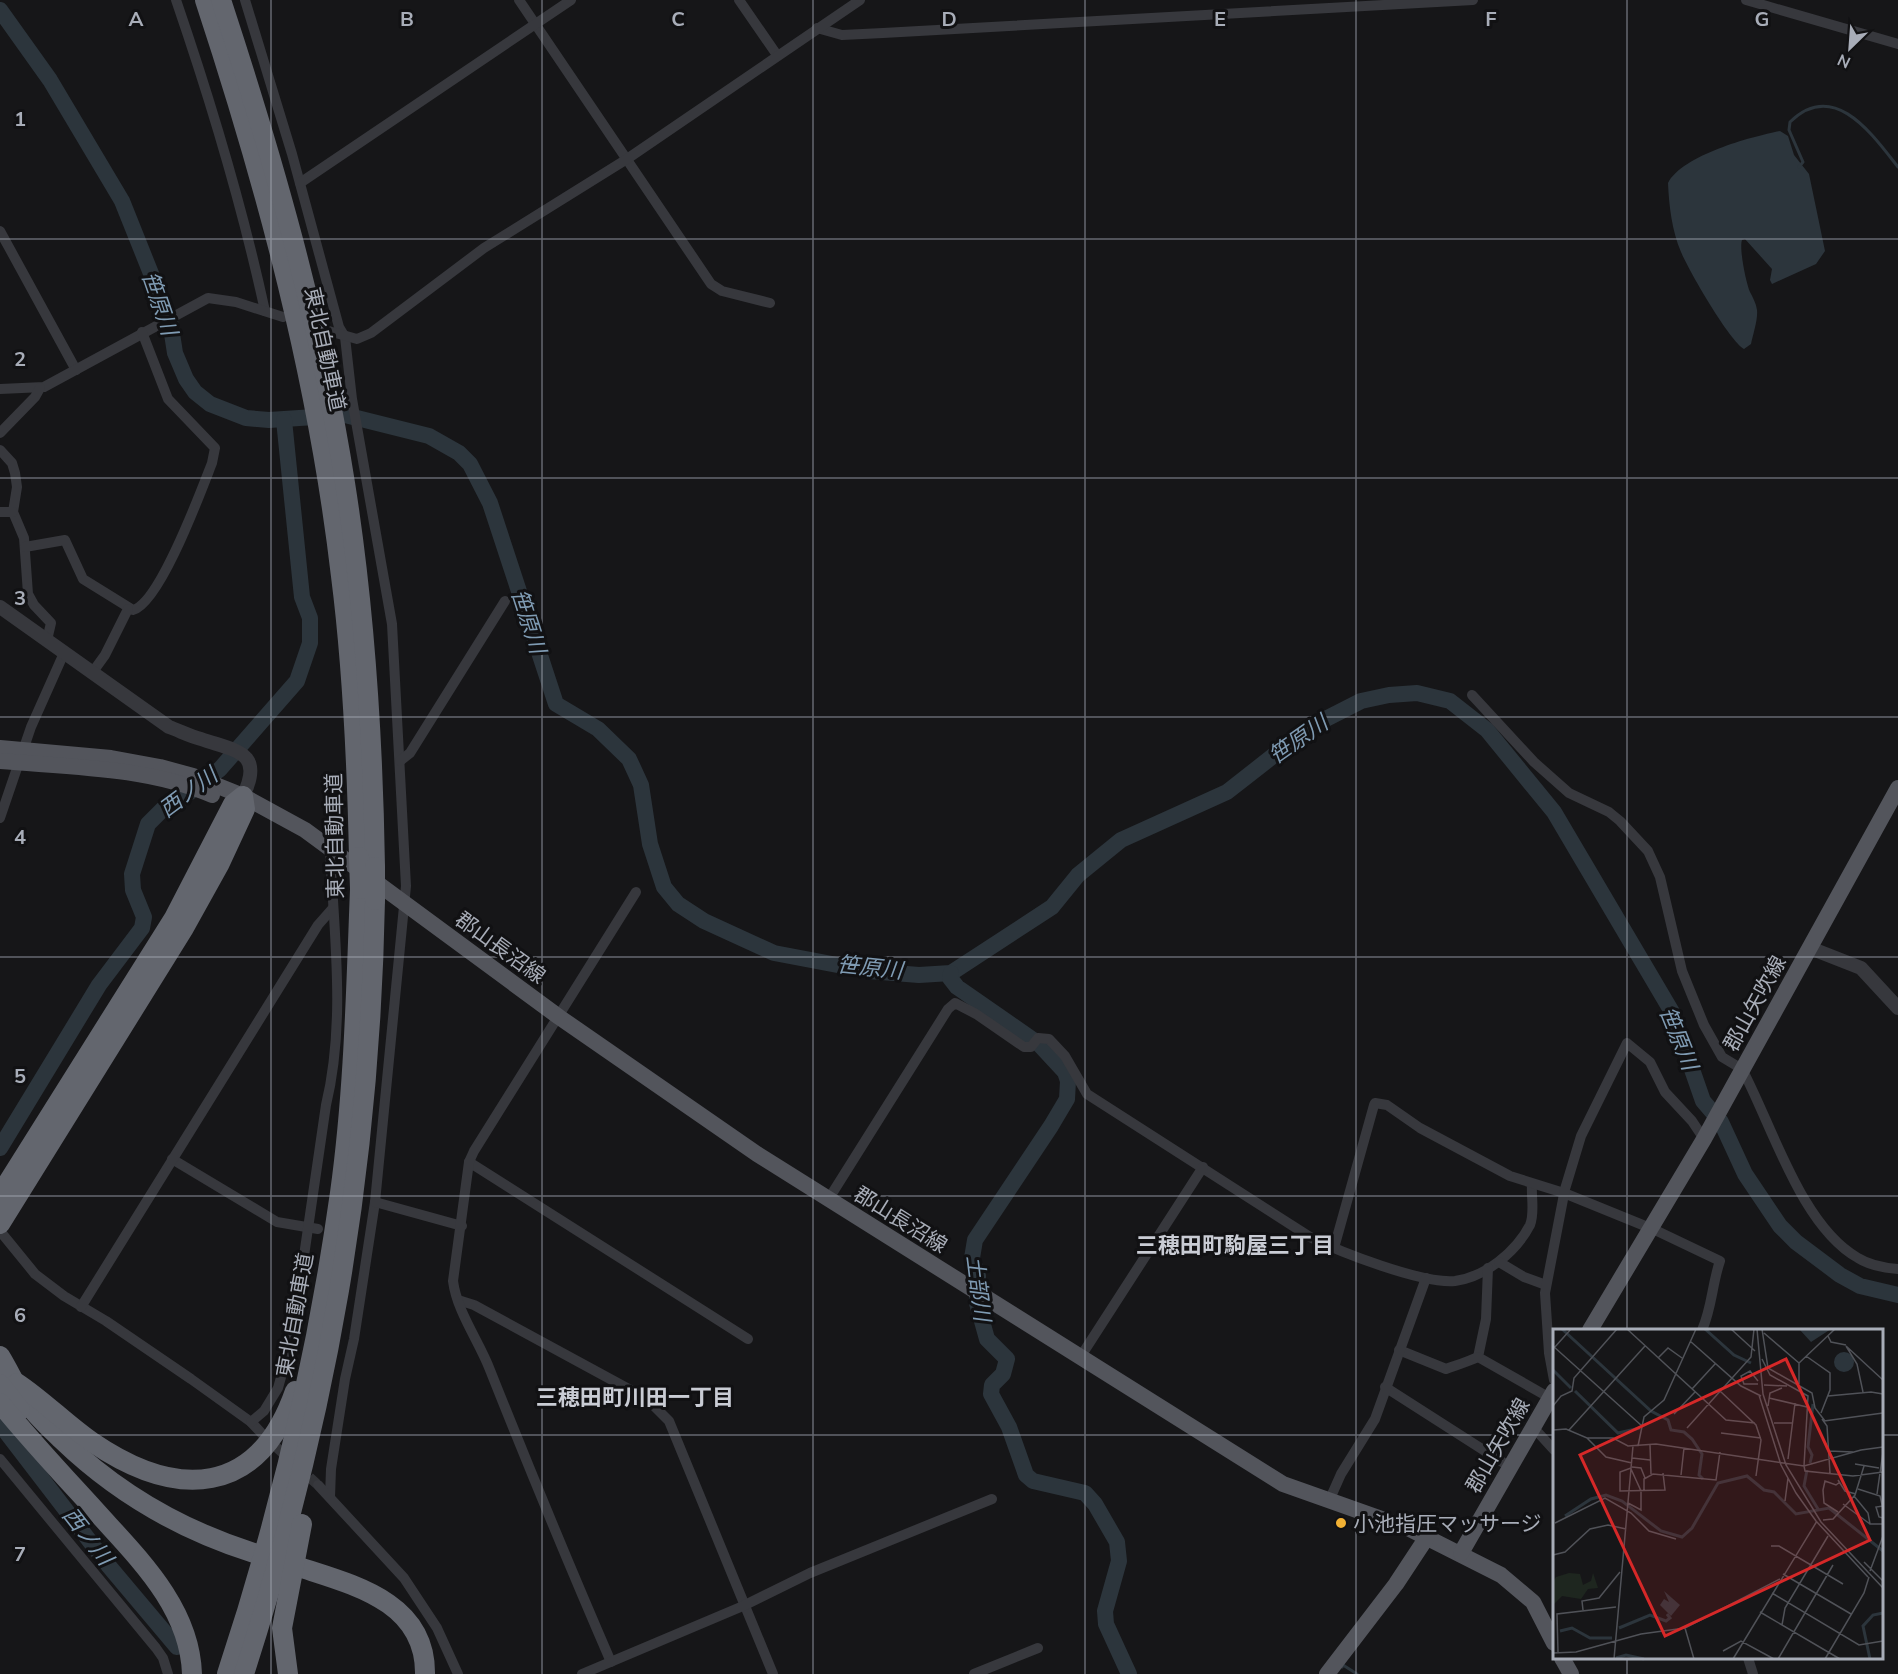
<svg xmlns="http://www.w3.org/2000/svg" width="1898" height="1674" viewBox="0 0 1898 1674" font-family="Mulish,'Noto Sans JP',sans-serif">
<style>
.water{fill:#2c353c}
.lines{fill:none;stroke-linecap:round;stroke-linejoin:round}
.stream{stroke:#2c353c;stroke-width:3}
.river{stroke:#2c353c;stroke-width:16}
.minor-tunnel{stroke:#333438;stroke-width:10;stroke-dasharray:10 5;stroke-linecap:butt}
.minor{stroke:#37383d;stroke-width:10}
.tertiary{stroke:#37383d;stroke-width:14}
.primary{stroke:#53555c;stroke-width:16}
.motorway{stroke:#63666e;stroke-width:20}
.motorway-bridge{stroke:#63666e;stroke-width:20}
.grid{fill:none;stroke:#a8adb8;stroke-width:1.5;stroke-opacity:0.55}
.poi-dot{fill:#f2b134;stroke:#111113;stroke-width:2}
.labels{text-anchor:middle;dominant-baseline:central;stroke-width:6;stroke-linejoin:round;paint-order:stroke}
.street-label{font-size:21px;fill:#a8adb8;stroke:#111113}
.poi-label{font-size:21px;fill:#a8adb8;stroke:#111113;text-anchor:start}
.water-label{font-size:22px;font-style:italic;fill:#7f9bb3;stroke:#111113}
.neighbourhood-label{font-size:22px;font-weight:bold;fill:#c9ccd4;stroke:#111113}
.inset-river{fill:none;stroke:#2c353c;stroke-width:3}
.inset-road{fill:none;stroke:#505258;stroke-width:1.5}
.view{fill:#d62828;fill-opacity:0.15;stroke:#d62828;stroke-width:3}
.inset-edge{fill:none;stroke:#a8adb8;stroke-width:3}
.grid-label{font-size:20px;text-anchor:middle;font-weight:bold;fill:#a8adb8;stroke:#111113;stroke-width:6;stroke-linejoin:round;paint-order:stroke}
</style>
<rect width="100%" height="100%" fill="#161618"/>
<path class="water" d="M1780,131L1788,136L1794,155L1809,174L1825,251L1816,264L1772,284L1770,280L1772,269L1745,239L1742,240C1739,249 1746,283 1750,292C1753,298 1756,303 1757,310C1758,320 1753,334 1751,344L1744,349C1729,340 1689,271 1681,252C1672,231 1669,206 1668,183C1683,155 1750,137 1780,131Z"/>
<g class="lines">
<g class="stream">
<path d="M1799,167L1803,162L1789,130L1790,122C1834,79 1872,134 1898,167"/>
<polyline points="1342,1667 1343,1665 1357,1674"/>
</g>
<g class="river">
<polyline points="0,10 50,80 122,201 170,321 175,353 186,379 195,392 210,404 246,418 269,420 345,415 429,436 459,453 470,464 490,503 556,704 598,729 629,759 641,785 650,844 664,887 678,904 704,921 774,953 869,971 919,975 951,973 1052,907 1078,875 1121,840 1227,792 1310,727 1361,701 1389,695 1417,693 1450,701 1487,730 1554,812 1672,1012 1703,1101 1721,1122 1745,1174 1780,1226 1796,1242 1840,1275 1860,1286 1898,1295"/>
<polyline points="951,973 950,978 957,987 1039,1044 1065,1072 1068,1081 1067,1099 1051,1126 975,1240 972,1258 978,1276 977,1303 987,1339 1007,1359 1003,1374 992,1385 991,1394 1009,1427 1026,1475 1033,1481 1085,1493 1095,1504 1117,1542 1119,1561 1105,1611 1106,1624 1129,1674"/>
<polyline points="0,1148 99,985 142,928 144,917 133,890 132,874 148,824 169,803 179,800 220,769 297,681 310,643 310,618 302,597 284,420"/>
<polyline points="0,1424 108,1565 177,1647"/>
</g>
<polyline class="minor-tunnel" points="265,1437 318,1485"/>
<g class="minor">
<path d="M176,0C211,102 242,205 265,311"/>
<polyline points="245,0 292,154 339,327 345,337 352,399 392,624 406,886 375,1202 354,1339 345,1379 331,1469 330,1497"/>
<polyline points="519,0 711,284 722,291 770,303"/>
<polyline points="739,0 777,55"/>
<polyline points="1746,0 1898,44"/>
<polyline points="817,28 842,35 883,33 1473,0"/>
<polyline points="300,183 571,0"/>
<polyline points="0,231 76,370"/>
<polyline points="325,330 357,339 371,333 484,248 627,159 860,0"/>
<polyline points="0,389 44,387 208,298 236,302 283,317"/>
<polyline points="0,433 35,397 40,388"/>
<polyline points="0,450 12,463 15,473 17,487 13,512 24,538 28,594 34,605 51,623 47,640"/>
<polyline points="0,512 13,512"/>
<path d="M25,547L65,540L83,579L133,610C160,603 201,491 212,463L215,448L168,399L142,332"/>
<polyline points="92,673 105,655 128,609"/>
<path d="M1472,695L1534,762L1569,793L1609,812L1620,821L1648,851L1660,877L1682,971L1704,1025L1722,1057L1742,1069C1772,1125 1801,1226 1858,1258C1869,1265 1885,1268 1898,1269"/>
<polyline points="400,761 410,753 505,601"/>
<polyline points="0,818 31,727 64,653"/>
<polyline points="172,1159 277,1222 318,1229"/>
<polyline points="469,1162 748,1339"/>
<path d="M828,1200L948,1009L955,1003L976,1014L1024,1047H1031L1038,1038L1049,1039L1065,1056L1087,1094L1310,1237C1340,1252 1422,1284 1455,1281C1485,1277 1516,1252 1530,1225C1535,1213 1531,1197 1532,1184"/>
<polyline points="375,1202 462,1226"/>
<polyline points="0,1231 35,1274 64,1296 106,1321 191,1379 251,1422 265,1437"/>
<path d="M1334,1248L1374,1105L1375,1103L1387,1105L1420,1128L1510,1176L1564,1193L1655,1230L1720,1261C1712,1284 1712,1308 1702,1330"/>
<polyline points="1499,1262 1524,1277 1546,1285"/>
<polyline points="1488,1268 1486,1319 1478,1357 1550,1398"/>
<polyline points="458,1300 474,1305 647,1399 669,1421 773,1674"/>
<polyline points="81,1307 318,925 333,908"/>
<path d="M1399,1350L1446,1369C1457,1365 1467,1362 1478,1357"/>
<polyline points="1081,1356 1203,1167"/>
<polyline points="1554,1380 1549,1353 1545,1293 1565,1189 1581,1136 1627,1043 1650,1062 1665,1092 1692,1121 1704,1139"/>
<polyline points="1385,1387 1510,1467"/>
<path d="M251,1422L264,1411L278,1388L292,1338L326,1105C346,1022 334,934 330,850"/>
<polyline points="1534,1428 1554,1450"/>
<polyline points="0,1459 156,1648 163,1658 168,1674"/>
<polyline points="318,1485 404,1578 437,1628 458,1674"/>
<polyline points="1329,1501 1341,1474 1375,1419 1426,1278"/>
<polyline points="1748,1658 1753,1674"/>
<path d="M611,1662C569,1565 529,1468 490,1370C479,1341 457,1312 453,1281L469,1162L474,1151L636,892"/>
<polyline points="582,1674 743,1606 810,1573 992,1499"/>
<polyline points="974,1674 1038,1648"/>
</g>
<g class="tertiary">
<path d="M0,607L169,727C180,731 190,736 201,739C235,751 265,751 243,796"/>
<polyline points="1810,948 1861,968 1898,1008"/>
</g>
<g class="primary">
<polyline points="0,748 111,758 160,767 193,776 243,796 305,830 559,1017 757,1154 1283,1484 1410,1529 1501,1575 1533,1602 1554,1643"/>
<path d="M0,761C70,767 147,767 212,795"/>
<polyline points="1590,1330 1704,1139 1898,788"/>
<polyline points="1461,1553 1554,1391"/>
<polyline points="1562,1658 1571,1674"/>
<polyline points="1327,1674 1396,1584 1427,1537"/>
</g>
<g class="motorway">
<path d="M205,0C267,188 318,379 341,576C353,670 357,763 359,857"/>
<path d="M221,0C273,158 319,318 345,483C365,610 373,739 375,867"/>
<polyline points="0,1195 174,918 233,804 243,796 245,809 219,865 184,928 0,1224"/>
<path d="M0,1356C9,1371 16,1386 25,1400C35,1415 50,1428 62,1440C117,1493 181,1530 254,1553"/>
<path d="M17,1383C44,1401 66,1424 92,1442C177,1500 258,1497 295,1391"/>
<polyline points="0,1384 20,1410"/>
<path d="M0,1403C30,1440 62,1474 94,1509C136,1556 190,1606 192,1674"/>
<path d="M299,1567C354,1585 426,1602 425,1674"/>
<path d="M227,1674C279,1517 317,1357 340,1193C354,1092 356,991 360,889"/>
<path d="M244,1674C327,1417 370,1170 375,900"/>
<polyline points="288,1674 282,1628 302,1524"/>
</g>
<g class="motorway-bridge">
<polyline points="359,857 360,889"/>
<polyline points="375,867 375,900"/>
</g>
</g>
<path class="grid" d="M271,0V1674M542,0V1674M813,0V1674M1085,0V1674M1356,0V1674M1627,0V1330M0,239H1898M0,478H1898M0,717H1898M0,957H1898M0,1196H1898M0,1435H1554M1882,1435H1898M1627,1658V1674"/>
<circle class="poi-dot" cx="1341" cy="1523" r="6"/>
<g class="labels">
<g class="street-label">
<text transform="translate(326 349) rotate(78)">東北自動車道</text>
<text transform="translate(334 836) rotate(-91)">東北自動車道</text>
<text transform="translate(501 947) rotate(36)">郡山長沼線</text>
<text transform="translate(1754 1003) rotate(-61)">郡山矢吹線</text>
<text transform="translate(901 1219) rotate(32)">郡山長沼線</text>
<text transform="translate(294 1315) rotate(-80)">東北自動車道</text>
<text transform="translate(1497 1445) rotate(-60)">郡山矢吹線</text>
</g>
<g class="poi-label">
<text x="1353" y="1523">小池指圧マッサージ</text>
</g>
<g class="water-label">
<text transform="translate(160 303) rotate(71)">笹原川</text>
<text transform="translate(529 621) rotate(72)">笹原川</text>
<text transform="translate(1298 739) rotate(-35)">笹原川</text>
<text transform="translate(188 792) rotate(-37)">西ノ川</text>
<text transform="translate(870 967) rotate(6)">笹原川</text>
<text transform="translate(1679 1038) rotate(68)">笹原川</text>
<text transform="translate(979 1288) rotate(83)">土部川</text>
<text transform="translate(88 1536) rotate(52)">西ノ川</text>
</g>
<g class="neighbourhood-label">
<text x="1235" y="1245">三穂田町駒屋三丁目</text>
<text x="635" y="1397">三穂田町川田一丁目</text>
</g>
</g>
<g transform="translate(1553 1329)">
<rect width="330" height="330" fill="#161618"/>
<path d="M16,244L27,245L30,256L38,252L40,244L45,259L35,260L28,270L9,267L0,276V253L3,248Z" fill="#1e261f"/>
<path d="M278,0L258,13L247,1ZM281 33a10 10 0 1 1 20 0a10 10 0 1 1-20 0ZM111,262L127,276L118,287L107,276L111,270L116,273Z" fill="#2c353c"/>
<path class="inset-river" d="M9,0L98,82L115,91L118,101L131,103L139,110L149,125L146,146L150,150M152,0L181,26L198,34M0,41L18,59M22,62L65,104L87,99M257,134L259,126L255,118L260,75M254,141L251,157L265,180M12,187L38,170L53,166L69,172L108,202L129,208L139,199L165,154L194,147L211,161L221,163L243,185L276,179L330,222M66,299L97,286L113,292L117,289L114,285M7,302L19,299L37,309H59M63,329L73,326L91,330M317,330L310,297L320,286L330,284"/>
<path class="inset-road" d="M74,0L173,91L202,94M178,0L202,22M204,0L210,65L233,136L268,193L330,259M209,0L215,39L259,64L262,79L272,92M211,4L246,34M275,7L278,13L293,16M137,12L188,57L208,67M0,17L89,97M293,17L330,51M293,17L304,35L310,63M1,19L18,0M253,27L277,44V61L268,84M105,29L115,19L129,29M209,30L217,46L255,67L251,137M205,55H191L188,47L197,42L205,52M246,55V34L282,0M211,56L234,57M139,60L162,35M167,62L203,96L208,111L203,147M206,66L228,136L243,164L263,192L315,248M275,67L318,63L330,65M216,69L254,78M0,77L8,67L19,62L21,49L64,0M215,77L217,64L229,59M121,85L142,63M269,90L274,97L277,144M271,92L330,84M221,94H240M134,99L198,28L201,0M0,101L13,100L34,109H60L75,117L103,115L251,137L308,121L330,118M16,101L92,17M168,104L208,109M34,109L53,128L79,134M97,116L98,145M85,117L91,88L111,71L143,0M276,122L300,123M79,129L97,131M235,130L242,74M302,135L326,139M251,137L252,142L300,147L330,143M79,138L88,139L92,149M78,139L67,143V162L112,161L110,144M128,146L131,119M285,151L292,162L303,165M305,160L327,167L330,180M91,161V150L100,145L163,151L167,123M324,165L330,123M301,167L315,184L317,195H330M232,172L235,149M75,174L88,181V162L78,140M290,175L317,195M330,177L323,178L326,188L330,189M285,183L271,174L270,161L272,152L283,156L287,153M270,191L280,190L302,166L311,137M2,194L52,169L78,184L96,202L123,210M218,217H226L290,255M0,226L12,223L37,200L55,196L73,200M311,233L330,252M317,242L330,207M230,245L298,285M219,264L306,316L330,312M30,281L29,272L46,269L67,243M207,283L287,330M229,296L232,279L275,207M132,299L141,330M170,322L188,312L221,330M5,323L4,285L63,278M0,324L23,323L88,305L132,299L227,250M61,330L80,117M180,330L264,192M225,330L280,236M272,330L311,264L316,248"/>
<path class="view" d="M233,30L317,211L112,307L27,126Z"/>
<rect width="330" height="330" class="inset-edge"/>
</g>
<g class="grid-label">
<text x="136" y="26">A</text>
<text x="407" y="26">B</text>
<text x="678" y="26">C</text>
<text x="949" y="26">D</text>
<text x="1220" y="26">E</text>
<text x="1491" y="26">F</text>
<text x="1762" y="26">G</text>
<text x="20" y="126">1</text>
<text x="20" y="366">2</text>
<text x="20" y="605">3</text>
<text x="20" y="844">4</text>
<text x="20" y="1083">5</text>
<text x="20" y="1322">6</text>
<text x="20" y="1561">7</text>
</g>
<g transform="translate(1850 48) rotate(205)" stroke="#111113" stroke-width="4.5" paint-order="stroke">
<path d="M0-4.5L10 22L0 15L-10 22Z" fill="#a8adb8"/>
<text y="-9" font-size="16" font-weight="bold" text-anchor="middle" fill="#a8adb8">N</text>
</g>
</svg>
